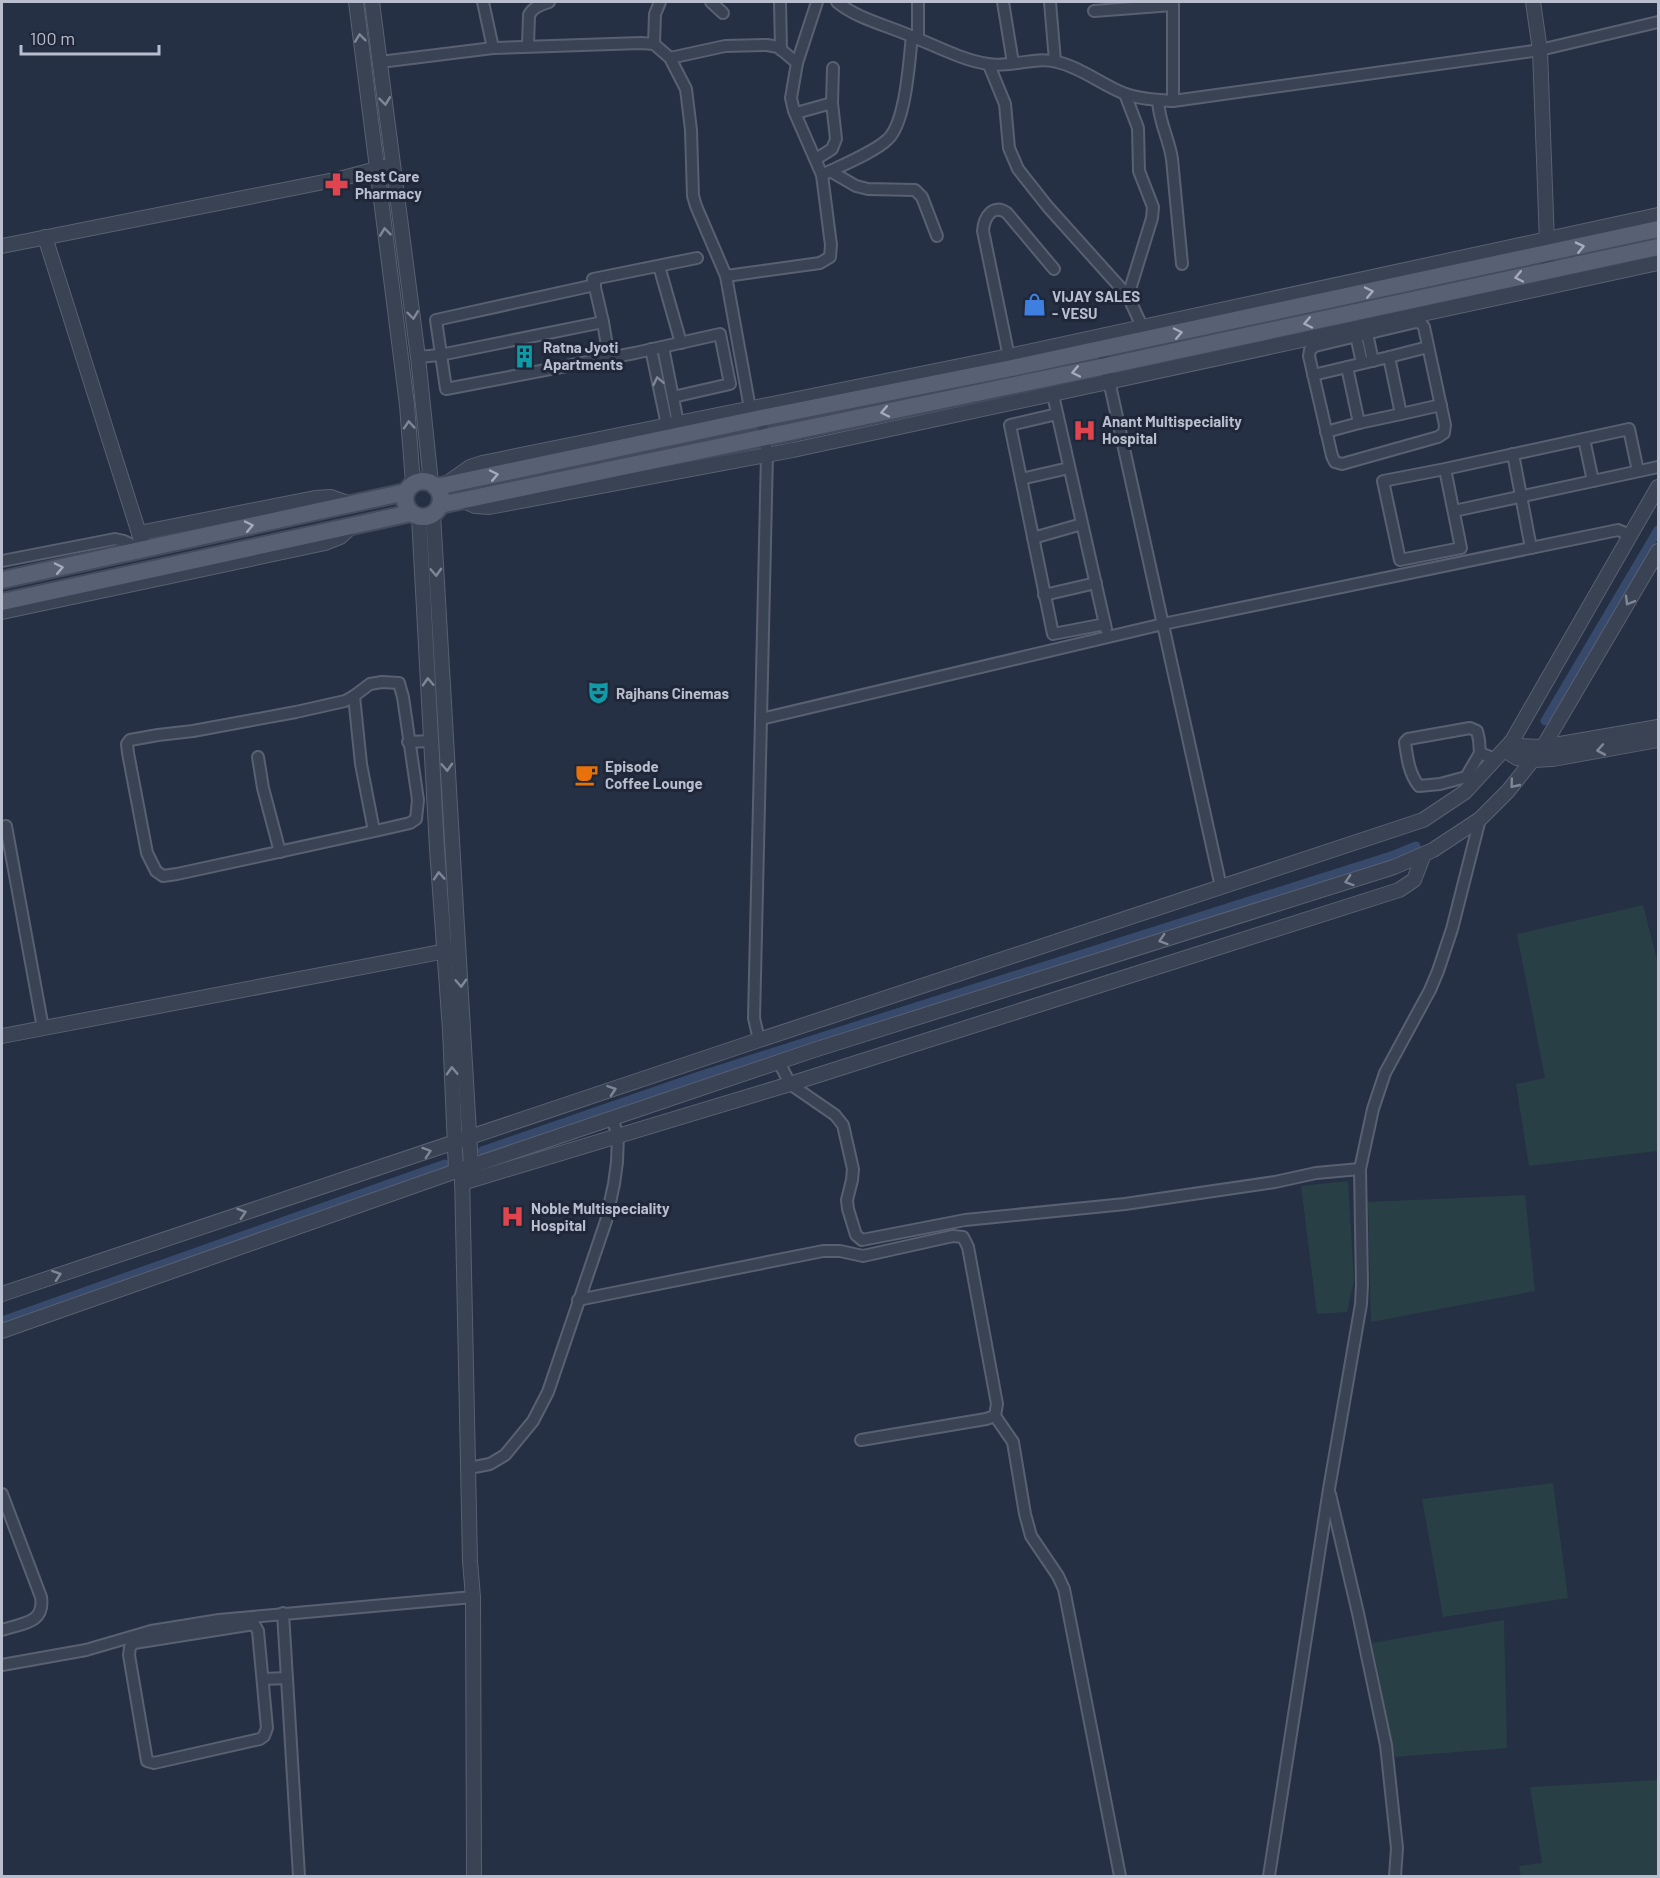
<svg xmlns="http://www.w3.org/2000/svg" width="1660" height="1878" viewBox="0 0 1660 1878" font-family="Barlow,sans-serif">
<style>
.green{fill:#283f45}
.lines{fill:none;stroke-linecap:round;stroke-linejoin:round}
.canal{stroke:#384a6c;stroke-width:9}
.minor-casing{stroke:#596071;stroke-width:14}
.tertiary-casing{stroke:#596071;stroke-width:16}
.primary-casing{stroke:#444b5d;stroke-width:20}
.minor{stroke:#3a4354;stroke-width:10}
.tertiary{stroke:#3a4354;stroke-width:14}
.primary{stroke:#586174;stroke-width:16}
.oneway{stroke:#7f8797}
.oneway2{stroke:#a5abbb}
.labels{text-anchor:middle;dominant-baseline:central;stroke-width:6;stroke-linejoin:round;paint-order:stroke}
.poi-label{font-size:15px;font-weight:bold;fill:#b8becd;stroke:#1f2739;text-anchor:start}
</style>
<rect width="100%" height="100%" fill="#253044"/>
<g class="green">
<polygon points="1643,905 1658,964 1658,1151 1529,1166 1516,1084 1545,1078 1517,934"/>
<polygon points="1348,1181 1354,1281 1347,1312 1317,1314 1301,1186"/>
<polygon points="1525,1195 1535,1291 1371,1322 1368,1202"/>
<polygon points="1553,1483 1568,1598 1443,1617 1422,1499"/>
<polygon points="1504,1620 1507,1748 1395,1757 1372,1643"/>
<polygon points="1658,1780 1658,1876 1521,1876 1519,1866 1542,1863 1530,1787"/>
</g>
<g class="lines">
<g class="canal">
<polyline points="1545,721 1658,530"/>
<polyline points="482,1151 699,1076 1394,855 1416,846"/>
<polyline points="2,1321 445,1164"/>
</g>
<defs>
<g id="minor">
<polyline points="483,2 493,48"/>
<polyline points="711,2 723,13"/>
<polyline points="780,2 781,50"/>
<path d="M837,2C858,19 886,25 911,36C936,46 962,60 988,64C1011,68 1034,56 1057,62C1080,67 1101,84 1123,93C1138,99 1157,100 1173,101"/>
<polyline points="1003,2 1013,63"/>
<polyline points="1050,2 1055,61"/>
<polyline points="1173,2 1173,101 1540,50 1658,22"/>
<polyline points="1094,11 1173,5"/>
<polyline points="918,39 918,2"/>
<polyline points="654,44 655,14 660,2"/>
<path d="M528,45L529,15C533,7 541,5 549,2"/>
<polyline points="670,58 725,46 767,45 778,47 797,63"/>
<polyline points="380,62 493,48 641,43 654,44 670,58 686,89 691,130 693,196 696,206 726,276 751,414"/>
<polyline points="989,65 1005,104 1009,148 1018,169 1048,207 1128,296 1145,333"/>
<polyline points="1125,94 1138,128 1139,171 1153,207 1152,218 1128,296"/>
<path d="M1158,100C1159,123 1169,138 1172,159L1182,264"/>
<polyline points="796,113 832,103"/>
<polyline points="816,159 832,149 836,139 832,103 833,68"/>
<polyline points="830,171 856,186 868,189 915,190 922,197 937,236"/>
<path d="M822,175C840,166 875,152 888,139C906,122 909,62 912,36"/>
<polyline points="659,266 681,343"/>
<polyline points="726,276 820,263 830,257 831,245 822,175 794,111 791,98 797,63 817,2"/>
<polyline points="595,285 436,320 446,389 635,353 720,334 730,384 673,397"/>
<polyline points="603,322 609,358"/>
<polygon points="1416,322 1421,323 1424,327 1445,425 1444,433 1438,437 1342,464 1335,462 1332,456 1309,356 1310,350 1315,346"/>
<polyline points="1366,329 1373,361"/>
<polyline points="1355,331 1362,363"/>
<polyline points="663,347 678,423"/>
<polyline points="651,349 667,425"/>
<polyline points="1102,349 1221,887"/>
<polyline points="418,357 440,355 603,322 593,279 697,258"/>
<polygon points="1389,357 1401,414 1359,423 1347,367"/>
<polyline points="1389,357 1428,347"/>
<path d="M1010,362L983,231C984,217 993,203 1007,213L1054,269"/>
<polyline points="1313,375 1347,367"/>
<polyline points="1053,395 1106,629"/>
<polyline points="1057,414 1010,425 1053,634 1105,624"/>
<polyline points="1401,414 1441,405"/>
<polyline points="1326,432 1359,423"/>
<polyline points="1584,439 1593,481"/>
<polyline points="1513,454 1531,548"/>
<polyline points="1445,469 1383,481 1400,560 1461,548 1445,469 1629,429 1638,471"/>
<polyline points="1021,479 1069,468"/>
<polyline points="1454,511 1658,467"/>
<polyline points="1033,538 1082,524"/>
<polyline points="2,561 115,539 124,541 141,549"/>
<polyline points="1044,595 1096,583"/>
<polygon points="382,682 399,683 403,697 418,800 416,819 410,823 384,829 177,874 163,876 156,871 147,853 128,753 127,744 130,740 158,735 193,731 296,712 345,701 354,696 370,684"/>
<polyline points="354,696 361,764 374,831"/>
<polyline points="761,719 767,454 761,418"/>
<polyline points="408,742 431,741"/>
<path d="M1480,753L1479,740L1477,731L1470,728L1408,739L1405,742C1407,757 1409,774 1419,786L1440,784L1466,777L1480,753L1495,759"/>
<polyline points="258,757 263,788 280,852"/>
<polyline points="6,826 43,1028"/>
<polyline points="759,1040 754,1018 761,719 1163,624 1618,530 1630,535"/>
<polyline points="779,1062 790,1084 835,1115 843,1125 853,1169 852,1180 847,1200 848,1209 856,1235 862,1240 965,1220 1125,1204 1275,1182 1316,1173 1360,1169"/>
<polyline points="578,1300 823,1251 840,1251 863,1256 953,1236 963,1237 968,1247 997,1404 995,1416 986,1419 861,1440"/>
<polyline points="995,1416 1013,1442 1025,1514 1031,1536 1058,1576 1064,1589 1120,1876"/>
<polyline points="469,1468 490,1464 505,1455 533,1421 548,1392 606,1221 614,1184 617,1162 618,1136 612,1118"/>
<path d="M2,1494L41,1597C45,1624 22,1623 2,1630"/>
<polyline points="1330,1494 1358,1613 1386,1745 1397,1848 1395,1876"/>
<polyline points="283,1613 299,1876"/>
<polygon points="254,1624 258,1631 267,1728 264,1736 260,1739 154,1763 147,1761 129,1655 130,1647 134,1643"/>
<polyline points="2,1665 86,1650 151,1631 219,1620 473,1597"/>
<polyline points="263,1679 287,1678"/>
<polyline points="1269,1876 1329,1489 1361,1304 1362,1284 1360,1169 1373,1109 1385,1073 1430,990 1438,971 1452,929 1480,819"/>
</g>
<g id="tertiary">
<polyline points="356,2 407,405 413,483"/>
<polyline points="372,2 418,357 431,483"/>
<polyline points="1533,2 1540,50 1548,271"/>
<polyline points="45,237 144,549"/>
<polyline points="2,246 339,179 384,167"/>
<polyline points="446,484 470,467 482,463 1009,356 1658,215"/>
<polyline points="461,500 475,506 489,507 793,450 1658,263"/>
<polyline points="433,514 471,1167"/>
<polyline points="419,517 437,849 450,1030 456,1171"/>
<polyline points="139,533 315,498 331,497 351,504"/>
<polyline points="2,612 325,543 340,537 352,526"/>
<polyline points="1512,741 1521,746 1543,747 1658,727"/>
<polyline points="1504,750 1517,758 1533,760 1553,759 1658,740"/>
<polyline points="2,1036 451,950"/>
<polyline points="462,1174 470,1561 473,1597 474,1876"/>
<polyline points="462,1183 790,1084 1399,890 1414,880 1424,854"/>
<polyline points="2,1294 759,1040 1423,820 1465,792 1512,741 1658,487"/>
<polyline points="2,1331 462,1169 814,1050 1394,867 1433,850 1480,819 1508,791 1543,747 1658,551"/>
</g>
<g id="primary">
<circle cx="423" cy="499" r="18"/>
<polyline points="436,487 761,418 1012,368 1658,229"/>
<polyline points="440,505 1106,366 1658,247"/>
<polyline points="2,580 406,492"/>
<polyline points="2,602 411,513"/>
</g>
</defs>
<use href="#minor" class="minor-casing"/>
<use href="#tertiary" class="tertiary-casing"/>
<use href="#primary" class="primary-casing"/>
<use href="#minor" class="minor"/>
<use href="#tertiary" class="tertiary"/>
<use href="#primary" class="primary"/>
</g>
<defs><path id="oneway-chevron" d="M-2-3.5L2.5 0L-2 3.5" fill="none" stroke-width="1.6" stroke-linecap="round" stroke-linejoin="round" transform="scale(1.5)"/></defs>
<g class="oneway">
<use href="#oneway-chevron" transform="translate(360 38) rotate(-97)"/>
<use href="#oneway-chevron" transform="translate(385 101) rotate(83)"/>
<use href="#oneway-chevron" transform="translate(385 232) rotate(-97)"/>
<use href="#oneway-chevron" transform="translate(413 315) rotate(83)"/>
<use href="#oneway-chevron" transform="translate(658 381) rotate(-102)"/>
<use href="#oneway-chevron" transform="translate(409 425) rotate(-94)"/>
<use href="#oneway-chevron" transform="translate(436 572) rotate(87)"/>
<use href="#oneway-chevron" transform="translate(1629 601) rotate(120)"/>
<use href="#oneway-chevron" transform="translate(428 682) rotate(-93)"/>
<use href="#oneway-chevron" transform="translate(1601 750) rotate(170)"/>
<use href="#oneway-chevron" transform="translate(447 767) rotate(87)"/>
<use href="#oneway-chevron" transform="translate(1514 784) rotate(129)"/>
<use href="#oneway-chevron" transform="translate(439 876) rotate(-94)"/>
<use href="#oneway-chevron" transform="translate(1349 881) rotate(162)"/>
<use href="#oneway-chevron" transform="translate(1163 940) rotate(162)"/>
<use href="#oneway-chevron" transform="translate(461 983) rotate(87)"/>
<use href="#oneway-chevron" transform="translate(452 1071) rotate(-92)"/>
<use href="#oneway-chevron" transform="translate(612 1090) rotate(-19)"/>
<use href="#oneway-chevron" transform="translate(427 1152) rotate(-18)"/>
<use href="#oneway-chevron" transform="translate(242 1213) rotate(-18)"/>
<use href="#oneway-chevron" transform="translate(57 1275) rotate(-19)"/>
</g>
<g class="oneway2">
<use href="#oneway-chevron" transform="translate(1580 247) rotate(-13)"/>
<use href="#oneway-chevron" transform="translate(1519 277) rotate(168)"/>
<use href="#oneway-chevron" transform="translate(1369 292) rotate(-12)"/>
<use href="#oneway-chevron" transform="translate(1308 323) rotate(168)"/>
<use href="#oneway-chevron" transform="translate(1178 333) rotate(-12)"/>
<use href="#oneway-chevron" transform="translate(1076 372) rotate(168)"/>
<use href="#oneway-chevron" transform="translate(885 412) rotate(168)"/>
<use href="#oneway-chevron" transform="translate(494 475) rotate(-12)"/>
<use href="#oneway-chevron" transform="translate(249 526) rotate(-12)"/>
<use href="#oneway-chevron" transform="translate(59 568) rotate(-12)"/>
</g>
<defs>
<symbol id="pharmacy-bare" viewBox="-9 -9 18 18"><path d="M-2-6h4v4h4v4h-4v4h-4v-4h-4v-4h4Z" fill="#e0444e" stroke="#1f2739" stroke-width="2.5" paint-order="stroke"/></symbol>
<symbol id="shop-bare" viewBox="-9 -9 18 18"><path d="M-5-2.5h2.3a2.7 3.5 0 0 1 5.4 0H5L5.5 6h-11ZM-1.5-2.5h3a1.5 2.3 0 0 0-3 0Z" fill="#3f7fe0" stroke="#1f2739" stroke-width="2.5" paint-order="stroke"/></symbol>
<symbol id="building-bare" viewBox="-9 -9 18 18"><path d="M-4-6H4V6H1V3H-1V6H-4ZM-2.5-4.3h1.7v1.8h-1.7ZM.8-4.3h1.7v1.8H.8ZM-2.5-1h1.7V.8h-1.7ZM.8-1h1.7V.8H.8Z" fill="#0f9aa8" stroke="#1f2739" stroke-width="2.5" paint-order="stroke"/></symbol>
<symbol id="hospital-bare" viewBox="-9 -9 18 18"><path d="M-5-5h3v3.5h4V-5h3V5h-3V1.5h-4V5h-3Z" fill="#e0444e" stroke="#1f2739" stroke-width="2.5" paint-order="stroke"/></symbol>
<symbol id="theatre-bare" viewBox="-9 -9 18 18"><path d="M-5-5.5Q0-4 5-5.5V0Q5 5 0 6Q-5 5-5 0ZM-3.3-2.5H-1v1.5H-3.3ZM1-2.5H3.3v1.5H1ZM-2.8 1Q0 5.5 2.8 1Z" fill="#0f9aa8" stroke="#1f2739" stroke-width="2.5" paint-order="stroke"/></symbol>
<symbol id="cafe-bare" viewBox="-9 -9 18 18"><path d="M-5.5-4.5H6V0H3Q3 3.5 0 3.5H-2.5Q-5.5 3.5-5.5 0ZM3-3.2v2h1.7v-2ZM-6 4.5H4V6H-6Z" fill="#e8710a" stroke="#1f2739" stroke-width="2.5" paint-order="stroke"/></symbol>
</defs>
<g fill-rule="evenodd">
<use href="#pharmacy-bare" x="320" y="168" width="33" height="33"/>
<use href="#shop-bare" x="1018" y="288" width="33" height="33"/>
<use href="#building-bare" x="508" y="340" width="33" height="33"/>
<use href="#hospital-bare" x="1068" y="414" width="33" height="33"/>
<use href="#theatre-bare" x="582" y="676" width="33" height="33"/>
<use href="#cafe-bare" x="570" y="758" width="33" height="33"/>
<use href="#hospital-bare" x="496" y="1200" width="33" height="33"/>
</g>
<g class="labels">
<g class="poi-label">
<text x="355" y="176">Best Care<tspan x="355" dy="17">Pharmacy</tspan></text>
<text x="1052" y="296">VIJAY SALES<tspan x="1052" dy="17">- VESU</tspan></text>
<text x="543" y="347">Ratna Jyoti<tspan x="543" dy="17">Apartments</tspan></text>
<text x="1102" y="421">Anant Multispeciality<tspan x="1102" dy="17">Hospital</tspan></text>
<text x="616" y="693">Rajhans Cinemas</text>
<text x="605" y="766">Episode<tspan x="605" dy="17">Coffee Lounge</tspan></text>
<text x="531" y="1208">Noble Multispeciality<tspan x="531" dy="17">Hospital</tspan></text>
</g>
</g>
<rect width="1660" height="1878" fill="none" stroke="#b8becd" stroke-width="6"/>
<path d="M21 45v9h138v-9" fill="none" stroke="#b8becd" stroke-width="3"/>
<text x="30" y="45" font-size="18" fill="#b8becd" stroke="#1f2739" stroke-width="4.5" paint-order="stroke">100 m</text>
</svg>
